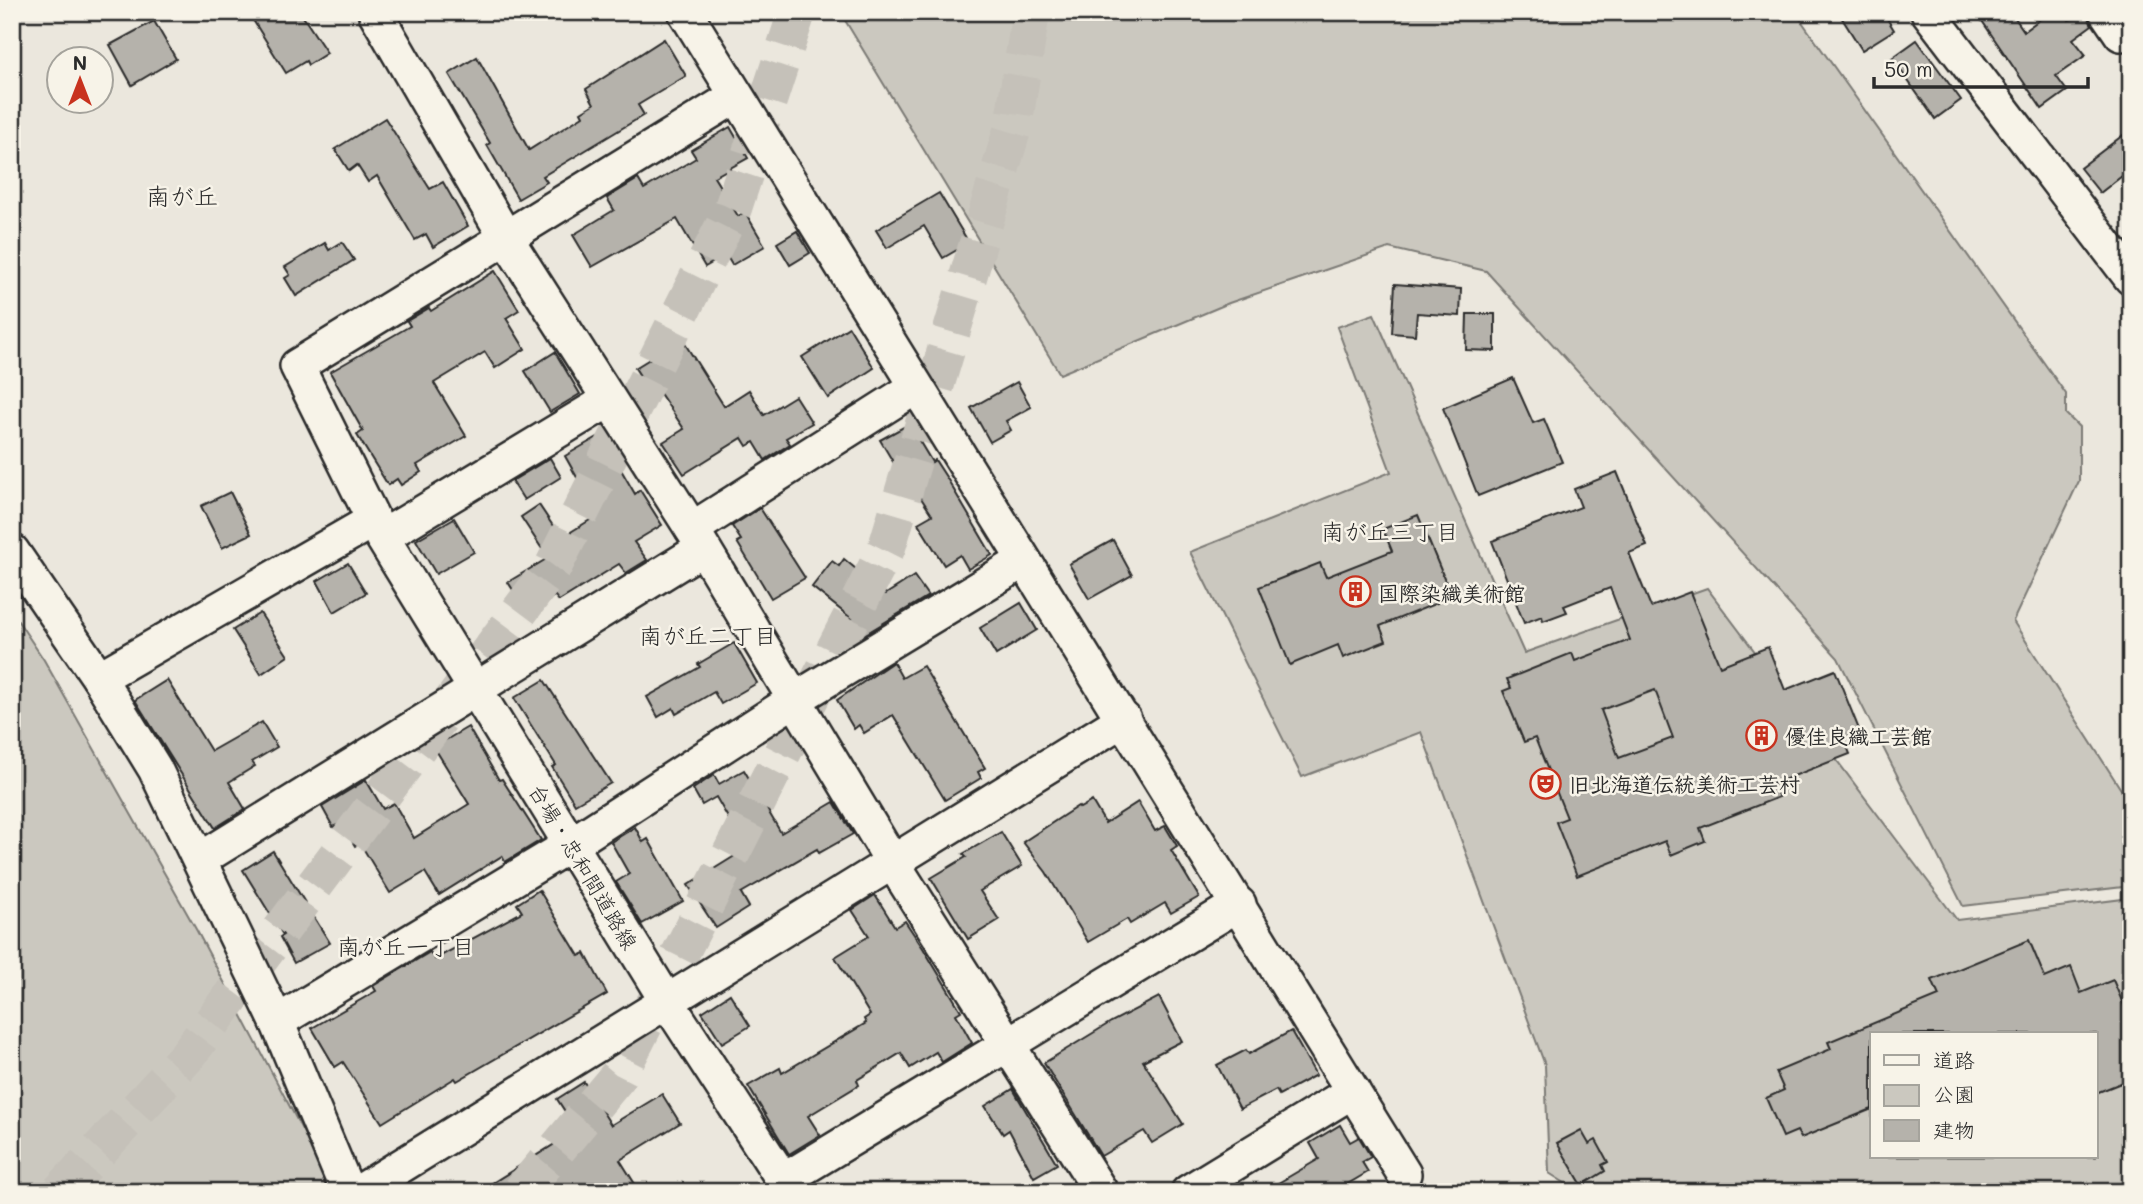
<svg xmlns="http://www.w3.org/2000/svg" width="2143" height="1204" viewBox="0 0 2143 1204" font-family="Mali,'Klee One',sans-serif">
<style>
.green{fill:#cbc8bf;stroke:#7b7a75;stroke-width:2;fill-rule:evenodd}
.building{fill:#b5b2ab;stroke:#2b2b2b;stroke-width:2;fill-rule:evenodd}
.lines{fill:none;stroke-linecap:round;stroke-linejoin:round}
.highway-tunnel{stroke:#c5c1b9;stroke-width:38;stroke-dasharray:38 19;stroke-linecap:butt}
.minor-casing{stroke:#2b2b2b;stroke-width:38}
.minor{stroke:#f7f3e8;stroke-width:33}
.labels{text-anchor:middle;dominant-baseline:central;stroke-width:5;stroke-linejoin:round;paint-order:stroke}
.poi-label{font-size:21px;font-weight:bold;fill:#2b2b2b;stroke:#f7f3e8;text-anchor:start}
.street-label{font-size:21px;fill:#2b2b2b;stroke:#f7f3e8}
.neighbourhood-label{font-size:23px;fill:#2b2b2b;stroke:#f7f3e8}
.quarter-label{font-size:24px;fill:#2b2b2b;stroke:#f7f3e8}
</style>
<rect width="100%" height="100%" fill="#ebe7dd"/>
<filter id="ink" filterUnits="userSpaceOnUse"><feTurbulence type="fractalNoise" baseFrequency=".0143" numOctaves="2"/><feDisplacementMap in="SourceGraphic" scale="14" xChannelSelector="R" yChannelSelector="G"/><feConvolveMatrix kernelMatrix="1 2 1 2 8 2 1 2 1" color-interpolation-filters="sRGB"/></filter>
<g filter="url(#ink)">
<g class="green">
<polygon points="840,12 1795,12 2066,394 2066,414 2079,427 2079,481 2013,621 2131,805 2131,886 1963,906 1838,658 1486,271 1389,248 1229,303 1060,374"/>
<path d="M1374,314L1524,653L1707,588L1957,920L2131,898V1192H1579L1549,1173L1545,1065L1421,732L1302,777L1190,552L1391,472L1337,327ZM1872,1034H2096V1157H1872Z"/>
<polygon points="12,612 44,660 197,931 335,1192 12,1192"/>
</g>
<g class="building">
<polygon points="248,12 300,12 327,53 308,65 306,61 286,73"/>
<polygon points="1838,12 1883,12 1894,30 1862,50"/>
<polygon points="1976,12 2011,12 2024,31 2050,12 2065,12 2069,20 2087,15 2092,25 2073,39 2086,55 2056,76 2067,91 2042,109"/>
<polygon points="154,21 176,59 132,85 110,45"/>
<polygon points="664,39 686,76 638,105 644,115 543,176 547,182 518,199 487,145 490,143 449,74 477,57 529,150 583,116 581,112 594,104 586,89"/>
<polygon points="1917,40 1961,100 1935,119 1892,58"/>
<polygon points="385,118 430,189 443,182 468,226 433,247 426,234 415,240 377,176 368,182 357,165 349,171 335,149"/>
<polygon points="730,127 748,158 714,177 738,216 745,212 765,246 732,265 726,255 705,267 677,219 592,267 573,235 614,210 607,198 638,179 644,189 696,158 691,150"/>
<polygon points="2131,129 2131,169 2100,193 2080,168"/>
<polygon points="939,193 969,243 943,258 924,226 887,248 876,230"/>
<polygon points="797,231 810,253 790,265 777,243"/>
<polygon points="342,242 354,260 296,296 285,278 290,275 285,267 325,243 329,250"/>
<polygon points="495,271 519,310 506,318 525,349 495,368 485,352 434,383 466,436 417,465 421,472 401,485 397,479 388,485 357,435 363,431 330,372 410,326 407,321 429,308 431,311"/>
<polygon points="1395,284 1461,289 1460,316 1417,313 1415,335 1392,333"/>
<polygon points="1467,314 1495,314 1495,351 1466,350"/>
<polygon points="849,327 874,368 828,398 802,357"/>
<polygon points="682,339 724,406 749,390 764,415 795,396 812,423 786,438 790,444 765,460 754,442 747,446 742,438 684,474 663,442 684,429 659,392 653,396 635,368"/>
<polygon points="555,352 580,394 550,412 525,371"/>
<polygon points="1513,378 1533,423 1544,419 1562,462 1478,496 1443,408"/>
<polygon points="1017,382 1031,407 1006,421 1011,430 990,442 971,408"/>
<polygon points="909,424 932,462 935,460 948,480 992,555 968,569 960,555 944,565 918,523 932,515 902,469 899,472 880,440"/>
<polygon points="601,435 635,494 640,490 662,525 634,542 647,560 626,573 619,564 559,601 555,596 527,612 508,582 548,558 521,517 539,505 561,538 598,515 565,456"/>
<polygon points="550,458 561,477 524,500 512,481"/>
<path d="M1617,472L1647,546L1629,553L1651,607L1690,592L1720,666L1768,647L1785,690L1835,670L1860,732L1844,739L1850,754L1773,784L1779,797L1700,828L1705,841L1671,855L1665,841L1577,876L1556,822L1567,818L1535,738L1524,742L1503,691L1511,688L1507,679L1572,653L1575,661L1630,640L1610,588L1564,606L1567,612L1543,621L1542,616L1524,623L1492,541L1581,507L1574,489ZM1655,690L1673,738L1619,758L1601,710Z"/>
<polygon points="230,492 251,534 222,548 201,506"/>
<polygon points="760,508 805,578 771,598 737,542 741,540 732,526"/>
<polygon points="1418,515 1452,597 1380,626 1386,641 1343,658 1338,645 1290,665 1259,587 1320,563 1326,577 1392,551 1383,529"/>
<polygon points="454,518 474,552 436,574 416,540"/>
<polygon points="1113,540 1132,575 1089,599 1069,564"/>
<polygon points="844,559 886,594 914,576 928,596 849,644 839,628 852,619 812,587 832,561 839,566"/>
<polygon points="348,563 366,593 334,612 317,581"/>
<polygon points="1021,603 1037,630 996,655 980,628"/>
<polygon points="260,613 288,656 261,674 233,630"/>
<polygon points="734,643 757,683 721,704 714,692 676,714 673,708 658,717 647,697 700,667 698,664"/>
<polygon points="893,662 902,678 923,666 985,768 978,772 981,778 945,800 893,715 864,733 859,725 854,729 837,700"/>
<polygon points="167,680 211,751 262,722 277,747 252,762 255,766 229,782 245,809 215,828 135,700"/>
<polygon points="544,680 611,783 575,804 552,767 556,765 514,698"/>
<polygon points="468,727 499,780 502,779 541,840 505,862 502,856 439,895 425,872 390,893 360,843 355,846 341,823 333,827 322,807 366,780 383,809 394,803 414,838 469,804 434,747"/>
<polygon points="744,770 781,833 834,802 853,834 819,853 817,849 741,893 749,907 716,928 688,885 746,849 716,797 702,805 693,789 714,775 719,784"/>
<polygon points="1092,801 1105,823 1138,802 1155,831 1165,826 1177,846 1171,850 1199,897 1171,913 1165,903 1130,924 1127,919 1088,942 1046,872 1023,842 1078,806 1080,808"/>
<polygon points="635,827 643,842 648,839 683,901 642,924 616,882 629,874 611,842"/>
<polygon points="1001,832 1022,866 980,891 999,920 968,939 931,878 966,857 963,854"/>
<polygon points="273,851 330,943 294,963 280,937 283,935 243,870"/>
<polygon points="539,890 579,956 585,953 607,994 457,1081 455,1078 382,1123 343,1062 335,1067 312,1028 376,991 373,986 430,952 435,959 522,912 517,904"/>
<polygon points="875,895 895,927 905,921 923,948 961,1011 956,1014 972,1043 942,1062 936,1052 910,1068 901,1053 857,1080 859,1085 808,1116 820,1135 789,1154 748,1086 780,1068 782,1073 866,1023 864,1019 870,1015 835,957 869,936 852,910"/>
<polygon points="2029,940 2045,978 2071,967 2081,993 2113,980 2131,1022 2131,1079 2096,1093 2096,1034 1872,1034 1872,1109 1801,1138 1797,1131 1783,1137 1766,1098 1784,1090 1776,1072 1831,1049 1828,1042 1939,996 1932,980"/>
<polygon points="730,994 750,1026 722,1043 702,1012"/>
<polygon points="1159,997 1182,1041 1143,1061 1183,1124 1152,1143 1144,1131 1101,1156 1044,1063 1111,1022"/>
<polygon points="1291,1031 1316,1075 1279,1095 1276,1090 1240,1109 1217,1065 1246,1050 1249,1054"/>
<polygon points="584,1082 611,1125 662,1094 680,1123 620,1160 640,1192 478,1192 577,1130 557,1099"/>
<polygon points="1013,1089 1057,1164 1034,1177 1009,1130 1003,1134 985,1106"/>
<polygon points="1340,1125 1350,1142 1359,1137 1371,1157 1362,1162 1368,1172 1334,1192 1263,1192 1319,1159 1310,1143"/>
<polygon points="1581,1130 1589,1144 1596,1140 1608,1162 1602,1165 1605,1171 1582,1185 1557,1143"/>
</g>
<g class="lines">
<g class="highway-tunnel">
<polyline points="60,1192 187,1056 554,565 733,208 797,12"/>
<polyline points="521,1192 618,1076 887,547 1013,127 1031,12"/>
</g>
<defs>
<g id="minor">
<polyline points="375,12 506,238 692,529 893,863 1101,1192"/>
<polyline points="685,12 1404,1174"/>
<polyline points="1928,12 2131,278"/>
<polyline points="2106,12 2121,34 2131,27"/>
<polyline points="736,96 297,366 382,537 666,1000 791,1192"/>
<polyline points="692,529 916,387"/>
<polyline points="382,537 609,400"/>
<polyline points="12,551 99,678 155,769 277,1022 348,1192"/>
<polyline points="99,678 372,521"/>
<polyline points="201,859 702,549"/>
<polyline points="277,1022 570,845 794,700 1023,561"/>
<polyline points="784,1180 1239,904"/>
<polyline points="359,1192 1124,719"/>
<polyline points="1188,1192 1353,1091"/>
</g>
</defs>
<use href="#minor" class="minor-casing"/>
<use href="#minor" class="minor"/>
</g>
</g>
<defs>
<symbol id="building-ring" viewBox="-11 -11 22 22"><circle r="9.5" fill="#f7f3e8" stroke="#c8321e" stroke-width="1.5"/><path d="M-4-6H4V6H1V3H-1V6H-4ZM-2.5-4.3h1.7v1.8h-1.7ZM.8-4.3h1.7v1.8H.8ZM-2.5-1h1.7V.8h-1.7ZM.8-1h1.7V.8H.8Z" fill="#c8321e"/></symbol>
<symbol id="theatre-ring" viewBox="-11 -11 22 22"><circle r="9.5" fill="#f7f3e8" stroke="#c8321e" stroke-width="1.5"/><path d="M-5-5.5Q0-4 5-5.5V0Q5 5 0 6Q-5 5-5 0ZM-3.3-2.5H-1v1.5H-3.3ZM1-2.5H3.3v1.5H1ZM-2.8 1Q0 5.5 2.8 1Z" fill="#c8321e"/></symbol>
</defs>
<g fill-rule="evenodd">
<use href="#building-ring" x="1338" y="574" width="35" height="35"/>
<use href="#building-ring" x="1744" y="718" width="35" height="35"/>
<use href="#theatre-ring" x="1528" y="766" width="35" height="35"/>
</g>
<g class="labels">
<g class="poi-label">
<text x="1378" y="592">国際染織美術館</text>
<text x="1785" y="735">優佳良織工芸館</text>
<text x="1569" y="783">旧北海道伝統美術工芸村</text>
</g>
<g class="street-label">
<text transform="translate(584 866) rotate(59)">台場・忠和間道路線</text>
</g>
<g class="neighbourhood-label">
<text x="1390" y="531">南が丘三丁目</text>
<text x="708" y="635">南が丘二丁目</text>
<text x="406" y="946">南が丘一丁目</text>
</g>
<g class="quarter-label">
<text x="182" y="195">南が丘</text>
</g>
</g>
<rect width="2143" height="1204" fill="none" stroke="#f7f3e8" stroke-width="42"/>
<rect x="21" y="21" width="2101" height="1162" fill="none" stroke="#2b2b2b" stroke-width="2.5" filter="url(#ink)"/>
<rect x="1870" y="1032" width="228" height="126" fill="#f7f3e8" stroke="#a5a39c" stroke-width="2"/>
<rect x="1884" y="1055" width="35" height="10" fill="#f7f3e8" stroke="#a5a39c" stroke-width="2"/>
<text x="1933" y="1068" font-size="21" fill="#2b2b2b">道路</text>
<rect x="1884" y="1085" width="35" height="21" fill="#cbc8bf" stroke="#a5a39c" stroke-width="2"/>
<text x="1933" y="1102" font-size="21" fill="#2b2b2b">公園</text>
<rect x="1884" y="1120" width="35" height="21" fill="#b5b2ab" stroke="#a5a39c" stroke-width="2"/>
<text x="1933" y="1138" font-size="21" fill="#2b2b2b">建物</text>
<g transform="translate(80 80)"><circle r="33" fill="#f7f3e8" stroke="#a5a39c" stroke-width="2"/>
<path d="M0-5L12 26L0 18L-12 26Z" fill="#c8321e"/>
<text y="-10" font-size="19" font-weight="bold" text-anchor="middle" fill="#2b2b2b">N</text>
</g>
<path d="M1874 77v10h214v-10" fill="none" stroke="#2b2b2b" stroke-width="3.5"/>
<text x="1884" y="77" font-size="21" fill="#2b2b2b" stroke="#f7f3e8" stroke-width="5" paint-order="stroke">50 m</text>
</svg>
